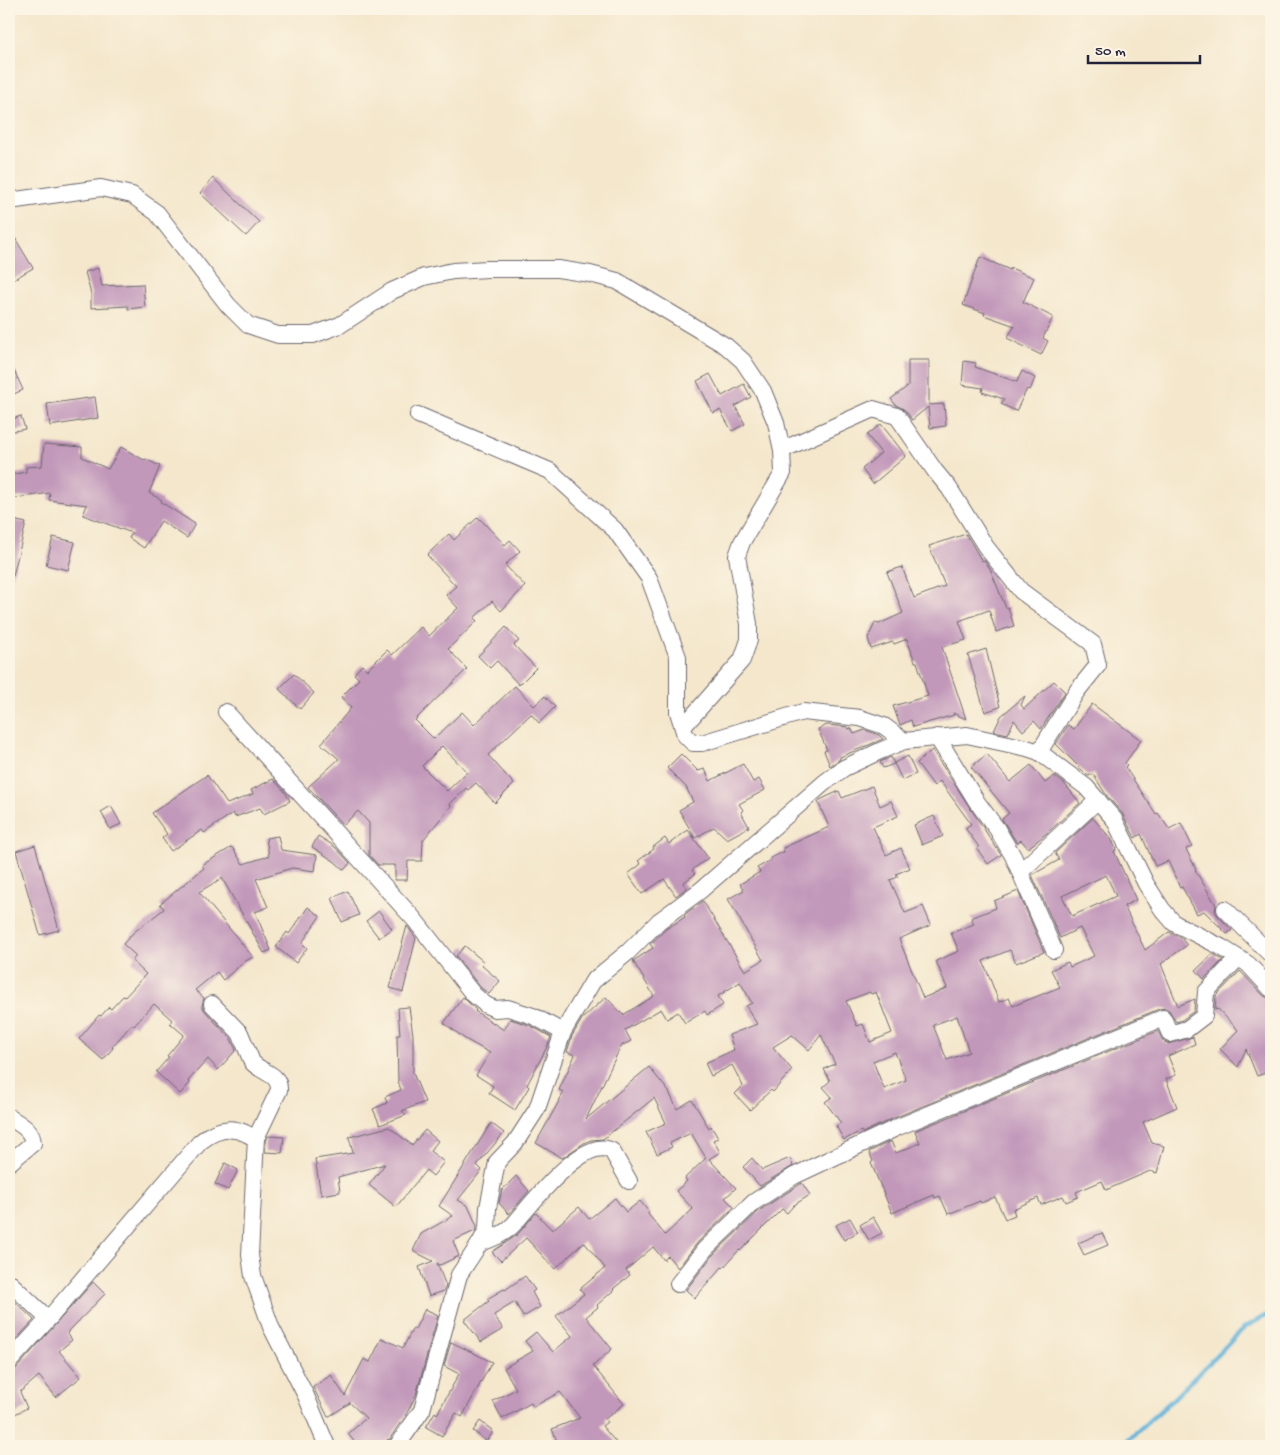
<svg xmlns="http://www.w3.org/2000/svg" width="1280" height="1455" viewBox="0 0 1280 1455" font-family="'Gochi Hand',sans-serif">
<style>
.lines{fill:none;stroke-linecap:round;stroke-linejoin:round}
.stream{stroke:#5fb4db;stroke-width:4.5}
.building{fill:#c197ba;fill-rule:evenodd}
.minor-casing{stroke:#6c676e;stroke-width:18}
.minor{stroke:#fff;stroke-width:16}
</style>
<rect width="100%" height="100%" fill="#fcf5e5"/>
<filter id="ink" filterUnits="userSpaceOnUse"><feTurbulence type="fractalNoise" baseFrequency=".02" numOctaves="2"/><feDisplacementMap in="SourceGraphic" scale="10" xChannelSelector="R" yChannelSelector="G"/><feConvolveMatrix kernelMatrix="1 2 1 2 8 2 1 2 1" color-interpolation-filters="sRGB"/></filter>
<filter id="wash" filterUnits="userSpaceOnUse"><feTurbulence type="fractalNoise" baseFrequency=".0096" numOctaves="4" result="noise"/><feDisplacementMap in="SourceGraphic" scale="20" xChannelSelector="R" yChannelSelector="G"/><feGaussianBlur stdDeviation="1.12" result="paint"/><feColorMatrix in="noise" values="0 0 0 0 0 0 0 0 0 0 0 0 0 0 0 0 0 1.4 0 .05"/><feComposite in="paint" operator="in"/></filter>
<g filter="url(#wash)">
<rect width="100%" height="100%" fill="#f4e7cc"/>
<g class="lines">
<polyline class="stream" points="1121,1446 1169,1403 1245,1327 1271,1313"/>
</g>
<g id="blocks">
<g class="building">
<polygon points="213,178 259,222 246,236 200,193"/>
<polygon points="9,228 33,268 9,282"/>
<polygon points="980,257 1010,270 1011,268 1034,278 1023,302 1053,317 1043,338 1048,341 1041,355 1007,338 1015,326 984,315 985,313 963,305"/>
<polygon points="98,268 102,286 143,284 145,307 128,309 128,306 91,308 91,294 85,272"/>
<polygon points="9,359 23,390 9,396"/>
<polygon points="908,360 929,360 929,405 944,404 946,426 930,428 928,407 912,420 905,410 896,405 891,399 908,386"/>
<polygon points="964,361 976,363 975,367 1017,382 1022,371 1035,378 1030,390 1027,389 1016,411 1001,404 1004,399 982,392 983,388 962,385"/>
<polygon points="710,374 722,396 744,384 751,397 735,406 745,424 732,431 720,410 713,413 697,381"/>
<polygon points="95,397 98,418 50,426 47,404"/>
<polygon points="21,416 25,429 9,432 9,420"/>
<polygon points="881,424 906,456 873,484 862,469 881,453 867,435"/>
<polygon points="44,444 82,447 82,457 108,469 121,447 144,460 145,459 160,466 149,493 162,500 161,502 195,524 187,538 161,521 144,548 129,538 132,533 83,515 87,505 49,500 50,493 9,499 9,475 26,472 26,467 42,466"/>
<path d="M478,517L505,545L510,540L520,551L505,565L525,586L501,611L492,601L474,618L477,621L448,649L467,669L415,720L434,739L462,712L474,725L515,686L534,706L545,696L555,707L539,723L531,714L488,755L514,784L495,803L476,783L468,790L466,788L450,804L451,806L423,840L422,861H408L407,880H395V865H378L369,855V823L358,811L343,825L308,787L339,759L321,744L351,708L341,697L359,679L354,674L362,665L367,670L387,650L392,655L421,627L429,636L458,608L446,595L456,586L427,555L449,534L454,540ZM442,746L467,772L447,791L422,766Z"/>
<polygon points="9,519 26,523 13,576 9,575"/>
<polygon points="966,534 982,561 984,560 990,569 1006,608 1008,607 1014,626 996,632 989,610 959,621 966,640 942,647 966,719 953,713 954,715 913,727 911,720 900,725 893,706 928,696 917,662 915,662 907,639 894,644 893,642 871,649 868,638 875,623 879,624 903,613 887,572 902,567 914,598 945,586 929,546"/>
<polygon points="53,537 75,542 68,570 46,565"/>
<polygon points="506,627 519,641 514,645 536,668 519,685 497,661 490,668 478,656"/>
<polygon points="986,649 1000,707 985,712 968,655"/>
<polygon points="294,674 314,693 300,709 279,689"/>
<polygon points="1054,681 1065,692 1041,729 1034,721 1023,731 1014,720 1008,734 994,731 1001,716 1025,696 1021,705 1024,709"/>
<polygon points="1092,704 1141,740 1125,763 1127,765 1125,767 1156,814 1158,813 1169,829 1181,823 1192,846 1186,849 1196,869 1195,870 1216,905 1215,911 1218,916 1232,930 1227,934 1204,911 1197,914 1182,887 1180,888 1168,861 1155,866 1141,834 1135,838 1122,813 1107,796 1093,774 1088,776 1056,744 1068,725 1074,729"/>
<polygon points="827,725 848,727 848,729 851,728 854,734 865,730 879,735 883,739 840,757 840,759 830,766 824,751 827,750 818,729"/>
<polygon points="932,750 1001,855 988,864 977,849 979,847 965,828 971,824 940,781 934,786 917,763"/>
<polygon points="681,754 698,771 705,769 710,781 743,764 753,782 759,779 765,790 739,804 743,810 741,812 749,827 727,839 714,827 695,838 679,810 693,802 686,787 667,768"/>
<polygon points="987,754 1010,782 1031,765 1045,783 1054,776 1064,783 1080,803 1046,834 1028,848 1021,840 1017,843 1002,819 1009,813 971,767"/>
<polygon points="908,756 916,774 902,780 894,763"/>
<polygon points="891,757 894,764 883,768 880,762"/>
<polygon points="207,775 227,804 253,794 251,790 273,779 285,792 290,801 264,814 260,808 235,817 233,813 204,833 202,830 171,851 162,838 167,834 152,813"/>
<path d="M872,786L880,806L891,801L898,816L873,827L886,855L901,848L910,868L896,874L898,877L890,880L905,913L923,906L931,925L899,939L923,998L947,988L936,961L959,951L951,933L974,924L971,918L996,908L994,901L1018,891L1044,952L1016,963L1010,950L983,961L999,1002L1009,998L1013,1006L1060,987L1051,970L1068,962L1070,967L1094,956L1080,928L1060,938L1032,875L1059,860L1055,853L1093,818L1112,840L1116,850L1114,851L1136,900L1124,906L1145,950L1169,932L1181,938L1187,945L1161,964L1178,1006L1195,999L1194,1011L1182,1020L1176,1022L1169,1010L1165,1008L1159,1009L894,1118L862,1133L861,1131L844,1140L836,1126L841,1123L825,1102L832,1097L823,1087L830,1081L824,1069L835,1064L821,1035L809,1050L792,1035L773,1047L792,1070L773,1092L771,1090L750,1110L735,1094L743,1086L732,1065L711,1076L705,1063L734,1050L729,1035L757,1024L746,1006L752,1003L740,982L718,996L723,1005L707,1015L705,1011L685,1023L678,1012L667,1019L661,1009L625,1030L631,1041L621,1046L586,1119L649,1067L669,1092L677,1109L692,1100L709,1128L711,1126L718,1138L713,1140L720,1152L709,1159L736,1188L725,1198L734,1207L698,1242L678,1268L668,1256L664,1260L653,1247L626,1270L630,1275L613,1289L614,1290L597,1305L598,1307L586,1317L612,1349L593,1366L624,1404L605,1419L607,1422L602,1426L619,1446H559L552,1429L580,1418L560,1392L533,1407L531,1403L502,1419L493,1401L516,1389L504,1368L533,1351L525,1341L536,1332L553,1352L572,1336L556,1316L584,1294L580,1289L605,1268L584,1242L555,1269L526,1238L501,1261L492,1252L517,1235L536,1213L552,1230L579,1207L589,1219L615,1198L626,1212L640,1201L649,1212L648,1214L665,1235L693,1209L676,1191L687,1181L685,1178L706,1158L691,1133L670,1143L672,1147L657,1154L646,1132L666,1123L654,1098L603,1139L591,1140L584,1143L562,1158L536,1143L564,1092L559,1090L575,1055L567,1052L572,1036L582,1019L606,997L623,1015L654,996L633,961L653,948L650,944L666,929L685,917L684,915L703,901L745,971L763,960L728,899L744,890L740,884L760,872L757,868L771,860L770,858L784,852L783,848L829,827L818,802L820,800L839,791L842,798ZM1106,875L1116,896L1072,916L1062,896ZM870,992L871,994L876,992L892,1033L870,1042L863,1024L857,1026L846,1001ZM957,1016L969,1052L947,1060L933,1025ZM895,1052L906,1080L884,1089L873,1061Z"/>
<polygon points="111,806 121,824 110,829 101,812"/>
<polygon points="934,816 943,836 922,845 914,825"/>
<polygon points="688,830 708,858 692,870 695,874 683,883 687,888 676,896 664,879 642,894 628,874 641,864 638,861 654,849 653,847 665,838 669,844"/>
<polygon points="278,836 281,850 317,855 315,871 292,868 256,879 268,907 255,912 271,950 264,953 222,878 199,892 253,957 244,962 223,980 217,972 195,990 204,998 202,1006 205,1011 231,1039 236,1050 218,1070 208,1059 188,1081 190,1083 180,1094 156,1072 169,1057 167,1056 184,1035 170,1023 172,1020 154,1004 134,1026 132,1024 112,1047 113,1048 103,1060 79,1039 99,1015 101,1016 109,1007 111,1009 123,996 125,997 146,974 132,961 136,956 123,944 134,932 164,909 160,904 204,868 202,865 232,847 243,864 269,856 266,838"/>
<polygon points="318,836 334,846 350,863 344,870 334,861 312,847"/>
<polygon points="35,845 59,930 40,935 16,851"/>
<polygon points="348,891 359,915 342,922 332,898"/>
<polygon points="308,907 320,916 302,943 307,948 296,963 276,947 287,932 289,934"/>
<polygon points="379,911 392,929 379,938 366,921"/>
<polygon points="407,926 416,938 403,992 390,988"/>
<polygon points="465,946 484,962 481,965 500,981 489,994 480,987 456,956"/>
<polygon points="1213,954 1223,960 1204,979 1196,970"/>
<polygon points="1240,971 1264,996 1271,999 1271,1071 1257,1076 1246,1049 1238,1067 1220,1049 1238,1030 1218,1009 1215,1010 1216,996"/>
<polygon points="463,997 476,1010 475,1011 504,1030 510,1019 529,1025 551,1037 547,1047 527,1085 529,1087 515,1110 489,1093 493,1086 476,1075 490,1053 465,1039 444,1023"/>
<polygon points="409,1007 413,1035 413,1073 425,1102 402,1111 406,1115 380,1125 373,1109 387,1103 385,1097 401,1090 398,1081 397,1035 400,1035 398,1008"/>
<polygon points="1158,1031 1163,1041 1168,1044 1193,1037 1195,1044 1168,1056 1176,1075 1166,1079 1177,1107 1143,1122 1152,1143 1164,1146 1157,1173 1150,1171 1106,1190 1102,1181 1076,1192 1078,1197 1066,1202 1063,1196 1041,1205 1038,1198 1013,1209 1015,1215 1005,1219 995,1197 981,1203 980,1201 948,1214 940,1196 935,1198 934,1195 892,1213 871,1163 873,1161 869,1152 891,1141 896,1153 920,1143 915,1131"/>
<polygon points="491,1123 504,1133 477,1165 482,1170 458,1200 468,1206 477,1226 475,1231 453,1241 459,1256 440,1265 437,1263 446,1286 444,1291 429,1296 419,1267 433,1261 413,1251 421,1234 453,1216 439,1206"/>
<polygon points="389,1127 412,1145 425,1130 438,1141 430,1151 444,1162 433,1176 426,1170 396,1207 369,1185 385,1164 338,1177 340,1192 321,1195 315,1159 353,1153 349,1137"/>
<polygon points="268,1136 284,1137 282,1153 265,1152 266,1141"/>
<polygon points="752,1158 762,1170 790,1158 793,1166 760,1186 743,1167"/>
<polygon points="225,1163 238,1170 228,1190 215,1184"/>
<polygon points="516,1176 529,1191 509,1214 499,1203 502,1190"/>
<polygon points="802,1183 810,1195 794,1205 787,1213 782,1209 740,1251 739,1250 723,1268 722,1267 695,1298 686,1290 712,1256 760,1210"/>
<polygon points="873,1217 882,1233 869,1240 860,1225"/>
<polygon points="850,1218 858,1232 844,1240 836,1225"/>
<polygon points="1102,1233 1108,1245 1084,1255 1078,1243"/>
<polygon points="525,1276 535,1290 532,1292 540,1307 523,1317 515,1302 494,1315 503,1329 481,1342 464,1320 489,1301 487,1299 504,1289 505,1290"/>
<polygon points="93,1282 105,1294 67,1333 72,1340 59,1351 81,1377 56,1397 39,1376 20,1392 27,1408 9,1417 9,1372 16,1369"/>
<polygon points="9,1296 34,1320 9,1347"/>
<polygon points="425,1309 438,1315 416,1395 408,1411 389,1440 388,1439 380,1446 358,1446 348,1434 366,1418 349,1402 350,1403 328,1417 313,1387 331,1375 345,1396 364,1359 370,1362 382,1338 403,1348 413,1328 415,1329"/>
<polygon points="451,1342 492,1362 462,1417 456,1413 442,1436 426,1427 435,1412 437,1414 459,1374 444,1366"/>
<polygon points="480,1421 492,1430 492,1434 486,1441 473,1431"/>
</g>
</g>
</g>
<g filter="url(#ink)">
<use href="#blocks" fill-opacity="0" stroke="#6c676e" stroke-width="1"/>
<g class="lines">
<defs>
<g id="minor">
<polyline points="9,201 101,188 132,195 157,213 228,305 248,325 278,335 313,335 340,325 392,291 424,277 453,271 488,269 558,269 590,274 617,281 726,346 743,361 763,391 776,423 782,450 783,473 742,542 737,556 749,624 749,640 742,660 683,727"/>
<polyline points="418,415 550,471 615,530 649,578 678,657 678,712 685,735 693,743 702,743 803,712 860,718 884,726 904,741"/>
<polyline points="782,450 873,409 897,416 935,471 949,488 986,547 1021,591 1093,644 1098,665 1077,691 1039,752"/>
<polyline points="226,712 414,919 473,994 486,1005 495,1009 508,1008 533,1016 563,1032"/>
<polyline points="937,737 977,802 997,829 1013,856 1054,950"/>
<polyline points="1020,872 1098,800"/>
<polyline points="1225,909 1271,955"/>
<path d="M212,1004L240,1033L252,1062C261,1073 280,1073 279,1090L256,1138"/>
<path d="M9,1117C19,1124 32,1129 33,1143L9,1163"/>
<path d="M480,1243C493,1239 505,1234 514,1224C530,1206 584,1134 612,1151L629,1181"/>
<path d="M9,1282L44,1315L51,1316L200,1142C213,1131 228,1125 245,1133C249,1135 252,1137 256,1138L250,1255L253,1276L271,1327L306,1396L327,1446"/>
<polyline points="678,1284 705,1249 754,1202 794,1176 898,1127 1163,1018 1170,1034 1187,1029 1204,1016 1206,992 1238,958"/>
<polyline points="9,1362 51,1316"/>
<polyline points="397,1446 422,1410 459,1275 480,1243 487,1229 488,1208 497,1162 515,1143 537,1109 563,1032 593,981 628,952 659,921 701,890 824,783 844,768 880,751 904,741 967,735 1027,748 1039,752 1086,787 1114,819 1146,884 1162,909 1174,923 1221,947 1248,964 1271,989"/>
</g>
</defs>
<use href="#minor" class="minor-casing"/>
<use href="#minor" class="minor"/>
</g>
</g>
<rect width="1280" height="1455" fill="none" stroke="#fcf5e5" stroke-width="30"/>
<path d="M1088 55v8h112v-8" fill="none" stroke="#22223b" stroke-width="2.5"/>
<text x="1095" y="55" font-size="15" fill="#22223b" stroke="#fcf5e5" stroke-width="4" paint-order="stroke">50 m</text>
</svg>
